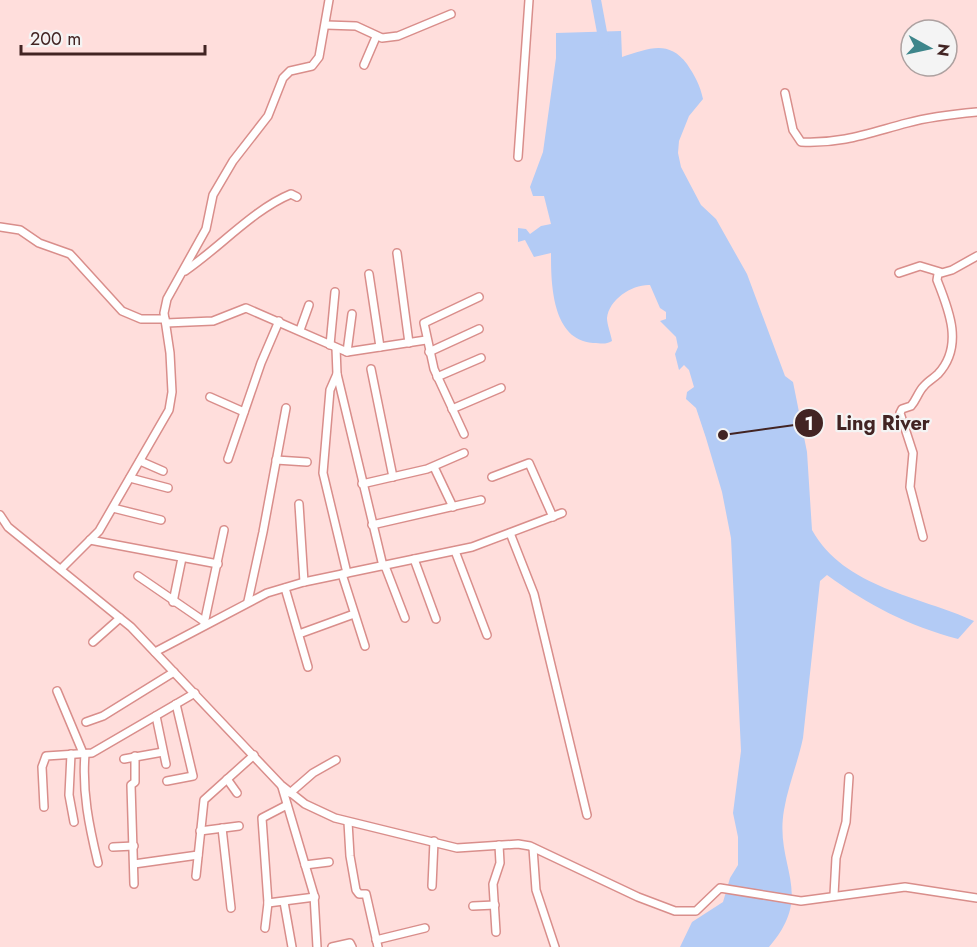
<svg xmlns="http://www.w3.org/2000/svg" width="977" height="947" viewBox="0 0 977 947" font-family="Jost,sans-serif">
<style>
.water{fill:#b3cbf5}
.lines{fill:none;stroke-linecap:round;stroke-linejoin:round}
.river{stroke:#b3cbf5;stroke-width:10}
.minor-casing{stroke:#d98e8b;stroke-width:10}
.minor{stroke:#fff;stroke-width:7}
.leader{fill:none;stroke:#422423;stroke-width:2}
.callout-dot{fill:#422423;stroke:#f4f4f4;stroke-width:2}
.mark-label{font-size:18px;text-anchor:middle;font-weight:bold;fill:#fff}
.callout-label{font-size:20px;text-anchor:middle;font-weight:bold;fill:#422423;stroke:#f4f4f4;stroke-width:4.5;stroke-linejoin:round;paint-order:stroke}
</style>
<rect width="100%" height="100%" fill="#ffdedc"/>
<path class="water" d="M621,31L622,57C648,49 668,39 687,64C695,76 700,85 703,99L689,116L679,141L678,153L681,167L701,205L716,219L747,274L785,376L793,382L807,452L812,530C844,588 920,596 974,621L958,639C909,626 868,605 827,575L820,581L803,738C798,762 788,786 784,810C774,867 816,893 769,947H680L692,922L723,902L730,878L738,865V837L733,813L741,751L731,538L722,492L706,438L696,408L686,399L687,392L694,387L689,370L684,365L679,370L675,354L678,347L676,337L660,321L666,319V312L660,308L650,285C633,284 609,299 607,318C607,325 611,334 612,341C605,345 601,343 593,343C552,340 551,284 551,253L534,257L525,240L518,242V228L526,229L530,234L541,226L551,224L544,196H533L530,187L543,152L556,58V33Z"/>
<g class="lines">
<polyline class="river" points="596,0 604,43"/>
<defs>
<g id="minor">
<polyline points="326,25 356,26 382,38 398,36 451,14"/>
<polyline points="364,65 376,37"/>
<path d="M785,93L793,130L801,142C842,144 869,133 907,123C929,117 955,114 977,112"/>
<polyline points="518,157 529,0"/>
<polyline points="0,227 20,230 39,243 70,254 122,311 141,319 165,319"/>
<polyline points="397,253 409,343"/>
<path d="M185,271C219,248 254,209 291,194L297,197"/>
<polyline points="899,273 920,266 940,272"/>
<polyline points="369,274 380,347"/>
<polyline points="166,323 213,321 246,308 347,352 426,340"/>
<polyline points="300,330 309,305"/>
<polyline points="330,345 335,292"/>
<polyline points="336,348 337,374 330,390 323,473 347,573"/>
<polyline points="347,352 352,314"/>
<polyline points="429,352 479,329"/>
<polyline points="371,369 393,477"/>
<polyline points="337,374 383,566"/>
<polyline points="437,377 481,358"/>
<polyline points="210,397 244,412"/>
<polyline points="452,409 501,388"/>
<polyline points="464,434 434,369 424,323 479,297"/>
<polyline points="228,459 261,363 279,321"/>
<polyline points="276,460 307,462"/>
<polyline points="140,461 163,471"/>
<polyline points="434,467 453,507"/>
<polyline points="492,477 529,463 553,517"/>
<polyline points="130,478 168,488"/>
<polyline points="362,484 427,469 464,453"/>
<polyline points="299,504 304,582"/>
<polyline points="113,508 161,520"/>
<polyline points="0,515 8,527 131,627 281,785 305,804 335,818 457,848 518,844 530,846 638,897 675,911 696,911 720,888 801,901 905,887 977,898"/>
<polyline points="372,525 481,500"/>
<polyline points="510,533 534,594 587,815"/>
<path d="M923,537L910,487L913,453L900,413L902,409L911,406C917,399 918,392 924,386C928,381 934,378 938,374C964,346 949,310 937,280L938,274L952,270L977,256"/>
<polyline points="90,540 218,564"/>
<polyline points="455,551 487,635"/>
<polyline points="414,559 436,619"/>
<polyline points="385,566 405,618"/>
<polyline points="61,569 99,531 169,410 172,392 170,353 164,313 167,299 206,229 213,195 233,161 268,116 283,78 290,71 312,66 319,57 329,0"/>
<polyline points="342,574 365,646"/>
<polyline points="138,576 205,622"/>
<polyline points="285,588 308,667"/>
<polyline points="248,601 263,532 286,408"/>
<polyline points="173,602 182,558"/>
<polyline points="204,624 224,530"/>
<polyline points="299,634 354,614"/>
<polyline points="93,642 120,618"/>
<polyline points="155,652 267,593 304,582 472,547 562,513"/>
<polyline points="57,691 83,753"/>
<polyline points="156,716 166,764"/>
<polyline points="86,722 103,716 174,672"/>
<polyline points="71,754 69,795 74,822"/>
<path d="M85,754C82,792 89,826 98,863"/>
<polyline points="124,759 163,752"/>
<polyline points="227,779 237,793"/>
<polyline points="167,781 193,776 176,704"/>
<polyline points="282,787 314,895 317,947"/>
<polyline points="290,793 313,773 336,760"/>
<polyline points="44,807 42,767 46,756 92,753 195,693"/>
<polyline points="348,822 350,856 356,890 359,894 366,894 378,947"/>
<polyline points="222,828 231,908"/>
<polyline points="200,831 239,826"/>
<polyline points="113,847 134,846"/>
<polyline points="533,848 536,890 555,947"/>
<polyline points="134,864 198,855"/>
<polyline points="305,865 329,862"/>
<polyline points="196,876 204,800 254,755"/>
<polyline points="134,884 131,785 135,782 135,756"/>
<polyline points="432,886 434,841"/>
<polyline points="834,895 836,858 846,822 849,777"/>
<polyline points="284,902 292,947"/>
<polyline points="268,903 315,897"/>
<polyline points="473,906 495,905"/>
<polyline points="265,928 268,903 262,818 287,805"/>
<polyline points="496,932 493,884 500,863 499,845"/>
<polyline points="376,940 425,928"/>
<polyline points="332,947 350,943 352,947"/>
</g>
</defs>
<use href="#minor" class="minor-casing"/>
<use href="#minor" class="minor"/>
</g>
<path class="leader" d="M723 435L809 423"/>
<g class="callout-dot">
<circle cx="723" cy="435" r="6"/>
<circle cx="809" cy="423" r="15"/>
</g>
<g class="mark-label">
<text x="809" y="430">1</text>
</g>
<g class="callout-label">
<text x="883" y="430">Ling River</text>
</g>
<g transform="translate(929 48) rotate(98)"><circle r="28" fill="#f4f4f4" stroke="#ada1a0" stroke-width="1.5"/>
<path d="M0-4.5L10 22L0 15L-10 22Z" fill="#3e868b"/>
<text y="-9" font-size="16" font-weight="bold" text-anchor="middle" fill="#422423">N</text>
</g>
<path d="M21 45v9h184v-9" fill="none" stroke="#422423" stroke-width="3"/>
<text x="30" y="45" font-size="18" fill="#422423" stroke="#f4f4f4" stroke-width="4.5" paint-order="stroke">200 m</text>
</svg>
